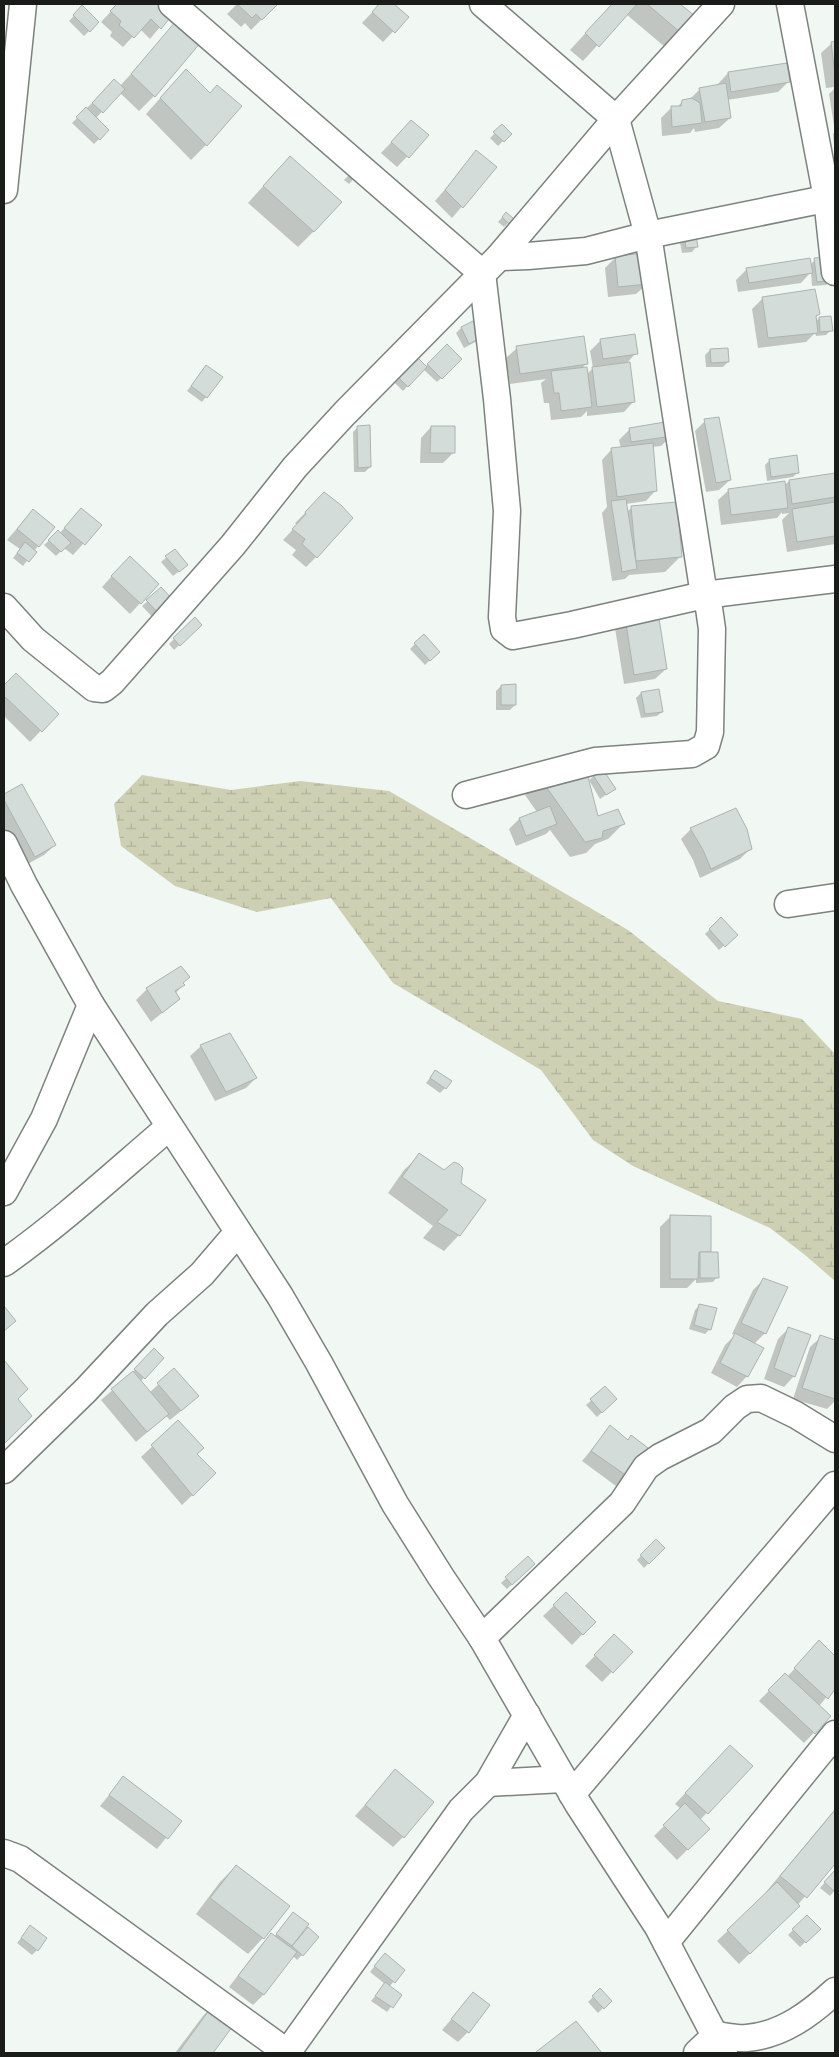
<svg xmlns="http://www.w3.org/2000/svg" width="839" height="2057" viewBox="0 0 839 2057" font-family="'IBM Plex Sans',sans-serif">
<style>
.wetland{fill:url(#wetland-marsh)}
.shadow{fill:#0003}
.building{fill:#d4dcd9;stroke:#acb4b0}
.lines{fill:none;stroke-linecap:round;stroke-linejoin:round}
.minor-casing{stroke:#7c827d;stroke-width:29}
.minor{stroke:#fff;stroke-width:26}
</style>
<defs>
<pattern id="wetland-marsh" width="20" height="14" patternUnits="userSpaceOnUse" patternTransform="scale(1.25)"><rect width="20" height="14" fill="#ced0b4"/><path d="M1 5h8M5 5V1M11 12h8M15 12V8" fill="none" stroke="#b0b29a"/></pattern>
</defs>
<rect width="100%" height="100%" fill="#f1f7f2"/>
<polygon class="wetland" points="142,775 231,790 300,781 389,791 628,930 718,1001 802,1019 835,1054 835,1281 805,1255 770,1228 633,1166 593,1140 541,1070 393,983 331,898 257,912 175,886 121,846 114,804"/>
<g class="shadow">
<polygon points="118,4 170,4 175,9 150,39 140,29 123,47 110,36 112,32 101,22"/>
<polygon points="237,4 277,4 251,30 245,23 241,27 227,14"/>
<polygon points="380,4 392,4 407,17 383,42 362,23"/>
<polygon points="612,4 679,4 693,17 665,47 626,14 583,61 570,50"/>
<polygon points="82,7 98,22 84,36 69,21"/>
<polygon points="182,17 154,96 139,111 120,93 96,118 108,130 94,144 72,123 114,81 120,86"/>
<polygon points="835,42 835,87 826,88 821,53 832,43"/>
<polygon points="4,45 9,48 4,80"/>
<polygon points="728,73 788,82 778,92 727,100 730,118 719,128 695,132 694,128 690,133 662,136 661,118 671,108 677,107 683,101 690,99 700,89 718,86 718,84"/>
<polygon points="171,86 206,145 191,160 146,114"/>
<polygon points="835,88 835,126 834,126 829,94"/>
<polygon points="502,126 510,134 498,146 490,138"/>
<polygon points="401,132 427,136 397,167 381,153"/>
<polygon points="835,132 835,157 833,134"/>
<polygon points="477,152 496,167 452,218 435,201"/>
<polygon points="354,170 358,174 349,184 344,180"/>
<polygon points="275,173 314,231 298,247 248,203"/>
<polygon points="506,213 512,219 504,227 498,222"/>
<polygon points="679,237 696,247 692,252 682,253"/>
<polygon points="616,257 647,284 636,294 608,297 605,268"/>
<polygon points="815,260 831,280 826,285 812,286 811,272 801,283 738,292 736,280 747,269 810,265"/>
<polygon points="763,298 819,314 815,318 815,322 819,318 831,330 826,335 816,336 815,333 806,342 758,348 752,309"/>
<polygon points="478,320 481,339 464,348 456,333 461,328"/>
<polygon points="601,340 636,353 626,364 634,401 624,412 587,416 587,411 581,417 551,420 549,403 544,403 541,383 546,379 510,384 506,358 517,348 587,363 582,368 587,374 593,368 590,351"/>
<polygon points="447,346 460,359 437,382 423,369 403,391 395,383 418,360 425,367"/>
<polygon points="710,350 728,362 723,367 706,367 705,355"/>
<polygon points="206,366 206,397 202,402 187,391"/>
<polygon points="705,421 730,480 719,490 706,492 695,431"/>
<polygon points="358,427 370,467 365,472 354,472 353,432"/>
<polygon points="431,427 453,453 443,463 420,463 421,438"/>
<polygon points="630,429 671,436 661,446 652,447 656,490 646,501 626,504 627,512 631,508 681,556 665,572 629,575 625,579 612,581 602,513 607,507 602,460 612,449 621,448 619,440"/>
<polygon points="770,460 798,472 793,477 767,481 765,465"/>
<polygon points="835,474 835,544 787,552 782,520 789,513 782,514 782,512 777,518 721,525 718,500 729,490 784,486 789,481"/>
<polygon points="314,504 316,557 306,567 292,555 296,550 283,540 297,525 295,523"/>
<polygon points="33,510 38,546 23,566 13,558 20,549 7,540"/>
<polygon points="71,520 100,525 73,555 64,548 56,556 44,545 58,532 60,533"/>
<polygon points="175,550 182,569 173,576 161,562"/>
<polygon points="119,568 158,584 130,614 102,587"/>
<polygon points="161,589 156,621 142,606"/>
<polygon points="625,618 666,669 655,679 624,684 615,628"/>
<polygon points="195,619 201,625 174,650 169,644"/>
<polygon points="415,644 434,656 425,665 410,649"/>
<polygon points="16,675 57,714 30,742 4,716 4,687"/>
<polygon points="501,686 515,705 510,710 496,710 496,691"/>
<polygon points="641,693 662,712 657,716 641,718 636,698"/>
<polygon points="594,776 614,789 600,799 589,780"/>
<polygon points="541,780 597,818 623,824 608,839 595,844 586,853 570,857 550,830 546,834 516,846 509,829 519,819 537,812 525,795"/>
<polygon points="22,786 55,845 44,855 24,866 4,829 4,796"/>
<polygon points="691,829 750,849 740,859 700,878 693,860 681,839"/>
<polygon points="721,919 736,935 719,950 705,934"/>
<polygon points="180,968 183,985 175,994 179,999 151,1022 136,1000 147,989"/>
<polygon points="201,1046 256,1078 246,1088 215,1101 190,1056"/>
<polygon points="435,1071 445,1088 440,1093 426,1083"/>
<polygon points="420,1155 459,1184 459,1235 444,1251 423,1238 433,1226 388,1193 404,1170"/>
<polygon points="671,1216 709,1251 717,1277 713,1282 696,1283 696,1279 687,1288 660,1288 660,1227"/>
<polygon points="763,1280 765,1333 754,1344 747,1376 737,1387 711,1373 725,1345 735,1335 732,1334 753,1290"/>
<polygon points="700,1305 710,1329 705,1334 689,1329 695,1310"/>
<polygon points="789,1328 794,1376 784,1387 764,1379 778,1339"/>
<polygon points="821,1337 835,1341 835,1401 827,1409 793,1399 810,1347"/>
<polygon points="154,1349 163,1358 140,1382 149,1393 174,1370 187,1406 170,1420 166,1416 136,1442 101,1400 131,1374"/>
<polygon points="4,1362 26,1389 16,1399 30,1416 4,1442"/>
<polygon points="605,1388 615,1399 597,1417 586,1405"/>
<polygon points="178,1422 196,1454 215,1473 182,1505 141,1457"/>
<polygon points="610,1427 627,1441 626,1476 616,1486 582,1461"/>
<polygon points="656,1541 663,1548 644,1568 637,1560"/>
<polygon points="528,1558 529,1569 507,1589 501,1583"/>
<polygon points="566,1594 594,1622 572,1645 543,1616"/>
<polygon points="614,1636 631,1652 602,1682 585,1666"/>
<polygon points="819,1642 835,1658 835,1687 819,1706 830,1716 804,1743 759,1701 785,1674 787,1677"/>
<polygon points="719,1757 751,1766 700,1820 698,1839 677,1860 654,1836 681,1809 675,1804"/>
<polygon points="395,1771 403,1837 393,1847 355,1816"/>
<polygon points="123,1778 180,1821 157,1849 100,1806"/>
<polygon points="835,1809 835,1862 788,1916 739,1964 717,1941 767,1893 766,1892"/>
<polygon points="236,1866 263,1938 248,1954 196,1914 220,1882"/>
<polygon points="835,1871 835,1890 830,1896 820,1888"/>
<polygon points="807,1916 819,1929 800,1947 788,1935"/>
<polygon points="289,1918 300,1936 308,1929 302,1955 297,1960 293,1956 263,1995 253,2005 229,1987 261,1945 271,1935 274,1937"/>
<polygon points="26,1932 37,1950 32,1955 17,1943"/>
<polygon points="380,1959 404,1970 389,1987 400,1995 387,2012 371,2001 385,1984 370,1972"/>
<polygon points="600,1990 610,2001 598,2013 588,2002"/>
<polygon points="473,1994 468,2032 458,2042 442,2030"/>
<polygon points="218,2000 239,2015 212,2053 175,2053 203,2016"/>
<polygon points="576,2023 600,2053 537,2053"/>
</g>
<g class="building">
<polygon points="117,4 171,4 177,9 161,29 151,19 134,38 119,25 121,21 110,11"/>
<polygon points="237,4 278,4 262,20 256,14 252,18"/>
<polygon points="379,4 394,4 409,17 395,33 372,12"/>
<polygon points="612,4 637,4 599,47 585,33"/>
<polygon points="647,4 680,4 695,16 681,33"/>
<polygon points="82,5 99,22 90,32 73,15"/>
<polygon points="181,15 206,36 155,97 131,74"/>
<polygon points="835,41 835,75 831,42"/>
<polygon points="787,63 790,82 731,92 728,72"/>
<polygon points="186,69 210,93 217,85 242,106 207,146 160,98"/>
<polygon points="114,79 125,89 103,113 92,103"/>
<polygon points="726,83 731,118 705,122 699,88"/>
<polygon points="692,98 700,103 702,123 672,127 671,106 681,106 682,100"/>
<polygon points="86,107 109,130 100,140 76,117"/>
<polygon points="411,120 429,135 409,158 391,142"/>
<polygon points="502,124 512,134 504,142 493,132"/>
<polygon points="476,150 497,167 463,208 445,190"/>
<polygon points="290,156 342,202 314,232 263,186"/>
<polygon points="506,212 514,219 509,224 502,217"/>
<polygon points="695,230 698,247 686,248 684,231"/>
<polygon points="645,253 648,284 618,287 615,256"/>
<polygon points="830,257 833,280 817,282 814,258"/>
<polygon points="810,258 813,273 749,283 746,268"/>
<polygon points="815,289 820,314 816,316 818,333 768,338 762,297"/>
<polygon points="831,316 833,331 820,332 819,317"/>
<polygon points="479,318 487,334 469,344 461,327"/>
<polygon points="635,334 638,354 603,359 600,339"/>
<polygon points="584,336 588,364 520,374 516,346"/>
<polygon points="447,344 462,359 442,379 427,364"/>
<polygon points="728,348 729,362 711,363 710,349"/>
<polygon points="418,358 427,367 408,387 399,378"/>
<polygon points="630,362 635,402 597,407 592,367"/>
<polygon points="206,365 223,377 207,398 191,386"/>
<polygon points="587,367 592,407 561,411 559,393 554,393 551,371"/>
<polygon points="719,417 731,480 716,483 704,419"/>
<polygon points="671,421 673,436 631,442 629,428"/>
<polygon points="370,425 371,467 358,468 357,426"/>
<polygon points="431,426 455,426 455,453 430,453"/>
<polygon points="653,443 657,491 617,497 611,448"/>
<polygon points="797,455 799,473 771,477 769,459"/>
<polygon points="835,473 835,497 792,504 789,480"/>
<polygon points="785,481 788,508 731,515 728,489"/>
<polygon points="324,492 341,505 353,518 317,558 302,544 305,539 292,529 306,514 305,512"/>
<polygon points="626,499 637,569 622,572 611,501"/>
<polygon points="677,502 682,557 636,561 631,506"/>
<polygon points="835,502 835,536 797,542 792,509"/>
<polygon points="81,508 102,525 85,545 64,528"/>
<polygon points="33,509 55,527 39,547 17,529"/>
<polygon points="58,530 71,543 61,552 48,540"/>
<polygon points="25,542 37,552 29,562 17,553"/>
<polygon points="175,549 188,565 179,572 165,556"/>
<polygon points="130,556 159,584 141,604 111,576"/>
<polygon points="161,587 177,604 162,617 146,600"/>
<polygon points="658,612 667,669 634,675 625,617"/>
<polygon points="195,617 202,625 180,646 173,638"/>
<polygon points="424,634 440,652 430,661 414,643"/>
<polygon points="16,673 59,714 42,732 4,696 4,685"/>
<polygon points="516,684 516,705 501,705 501,685"/>
<polygon points="659,689 663,712 645,714 641,692"/>
<polygon points="602,768 616,789 606,795 593,775"/>
<polygon points="587,773 598,816 618,809 625,824 603,831 602,838 585,842 540,778"/>
<polygon points="22,784 56,845 35,857 4,800 4,794"/>
<polygon points="550,806 557,824 526,836 519,818"/>
<polygon points="736,808 747,829 752,849 711,869 703,850 690,828"/>
<polygon points="721,917 738,935 725,947 709,929"/>
<polygon points="181,966 190,977 183,983 185,985 175,991 180,999 162,1013 146,988"/>
<polygon points="230,1033 257,1078 226,1092 200,1045"/>
<polygon points="435,1070 452,1081 446,1089 430,1078"/>
<polygon points="419,1153 444,1170 454,1162 459,1164 463,1168 461,1183 486,1200 460,1236 437,1222 448,1210 402,1177"/>
<polygon points="670,1215 711,1216 711,1252 699,1252 698,1279 670,1279"/>
<polygon points="700,1252 718,1252 719,1278 700,1278"/>
<polygon points="763,1278 788,1287 766,1334 741,1323"/>
<polygon points="699,1304 717,1308 711,1330 694,1325"/>
<polygon points="4,1306 16,1321 4,1331"/>
<polygon points="788,1327 811,1335 795,1377 774,1368"/>
<polygon points="735,1333 764,1348 748,1377 720,1363"/>
<polygon points="820,1335 835,1340 835,1399 802,1388"/>
<polygon points="154,1348 164,1358 145,1379 134,1369"/>
<polygon points="4,1360 28,1389 18,1399 32,1416 4,1444"/>
<polygon points="174,1368 199,1396 181,1411 157,1383"/>
<polygon points="133,1371 169,1414 147,1432 111,1389"/>
<polygon points="605,1386 617,1399 602,1413 590,1399"/>
<polygon points="178,1420 204,1448 197,1454 216,1473 193,1496 151,1445"/>
<polygon points="610,1425 628,1440 631,1435 648,1448 627,1476 591,1451"/>
<polygon points="656,1539 665,1548 649,1564 640,1555"/>
<polygon points="528,1556 535,1564 512,1585 505,1577"/>
<polygon points="566,1592 596,1622 583,1635 553,1605"/>
<polygon points="614,1634 633,1652 613,1673 594,1655"/>
<polygon points="819,1640 835,1656 835,1689 828,1699 794,1668"/>
<polygon points="785,1673 831,1716 815,1734 768,1690"/>
<polygon points="730,1745 753,1766 708,1814 685,1793"/>
<polygon points="395,1769 434,1802 404,1838 365,1805"/>
<polygon points="123,1776 182,1821 168,1839 109,1795"/>
<polygon points="685,1803 710,1829 688,1850 663,1825"/>
<polygon points="835,1810 835,1864 807,1898 780,1876"/>
<polygon points="236,1865 290,1906 264,1939 210,1898"/>
<polygon points="835,1870 835,1892 824,1882"/>
<polygon points="777,1882 800,1906 750,1954 727,1930"/>
<polygon points="293,1912 309,1924 292,1946 276,1934"/>
<polygon points="807,1915 821,1929 806,1943 792,1929"/>
<polygon points="30,1925 47,1938 38,1951 21,1938"/>
<polygon points="308,1927 319,1937 303,1956 292,1946"/>
<polygon points="271,1933 297,1952 264,1995 238,1976"/>
<polygon points="385,1953 405,1970 395,1983 374,1966"/>
<polygon points="385,1982 402,1995 393,2008 375,1996"/>
<polygon points="600,1988 612,2001 604,2009 592,1996"/>
<polygon points="473,1992 490,2005 469,2033 451,2019"/>
<polygon points="218,1998 241,2015 213,2053 178,2053"/>
<polygon points="576,2021 602,2053 537,2053 536,2052"/>
</g>
<g class="lines">
<defs>
<g id="minor">
<polyline points="172,4 482,273 497,399 507,511 502,617 504,629 513,636 572,625 704,595 835,579"/>
<polyline points="790,4 827,198 835,272"/>
<polyline points="4,190 23,4"/>
<polyline points="499,257 528,256 586,251 648,235 835,197"/>
<polyline points="4,607 33,639 94,688 103,689 112,682 233,545 295,467 345,413 499,257 616,119 721,4"/>
<polyline points="466,795 595,761 692,754 706,746 710,732 712,629 709,608 704,595 648,235 616,119 483,4"/>
<polyline points="4,844 24,885 91,1005 280,1296 319,1363 395,1504 441,1577 482,1638 578,1804 658,1927 724,2053"/>
<polyline points="788,904 835,897"/>
<polyline points="4,1192 44,1119 91,1005"/>
<path d="M4,1263C62,1222 115,1173 169,1127"/>
<polyline points="4,1470 86,1390 157,1314 202,1274 238,1232"/>
<polyline points="482,1638 622,1503 646,1467 660,1457 711,1431 735,1407 747,1399 761,1398 796,1415 835,1439"/>
<polyline points="488,1783 563,1779"/>
<polyline points="572,1794 835,1485"/>
<polyline points="4,1853 20,1859 288,2053"/>
<polyline points="666,1942 835,1734"/>
<path d="M716,2035C725,2036 737,2039 747,2038C782,2035 810,2014 835,1991"/>
<polyline points="287,2053 461,1810 488,1783 527,1715"/>
<polyline points="697,2053 716,2035"/>
</g>
</defs>
<use href="#minor" class="minor-casing"/>
<use href="#minor" class="minor"/>
</g>
<rect width="839" height="2057" fill="none" stroke="#1a1c1a" stroke-width="10"/>
</svg>
